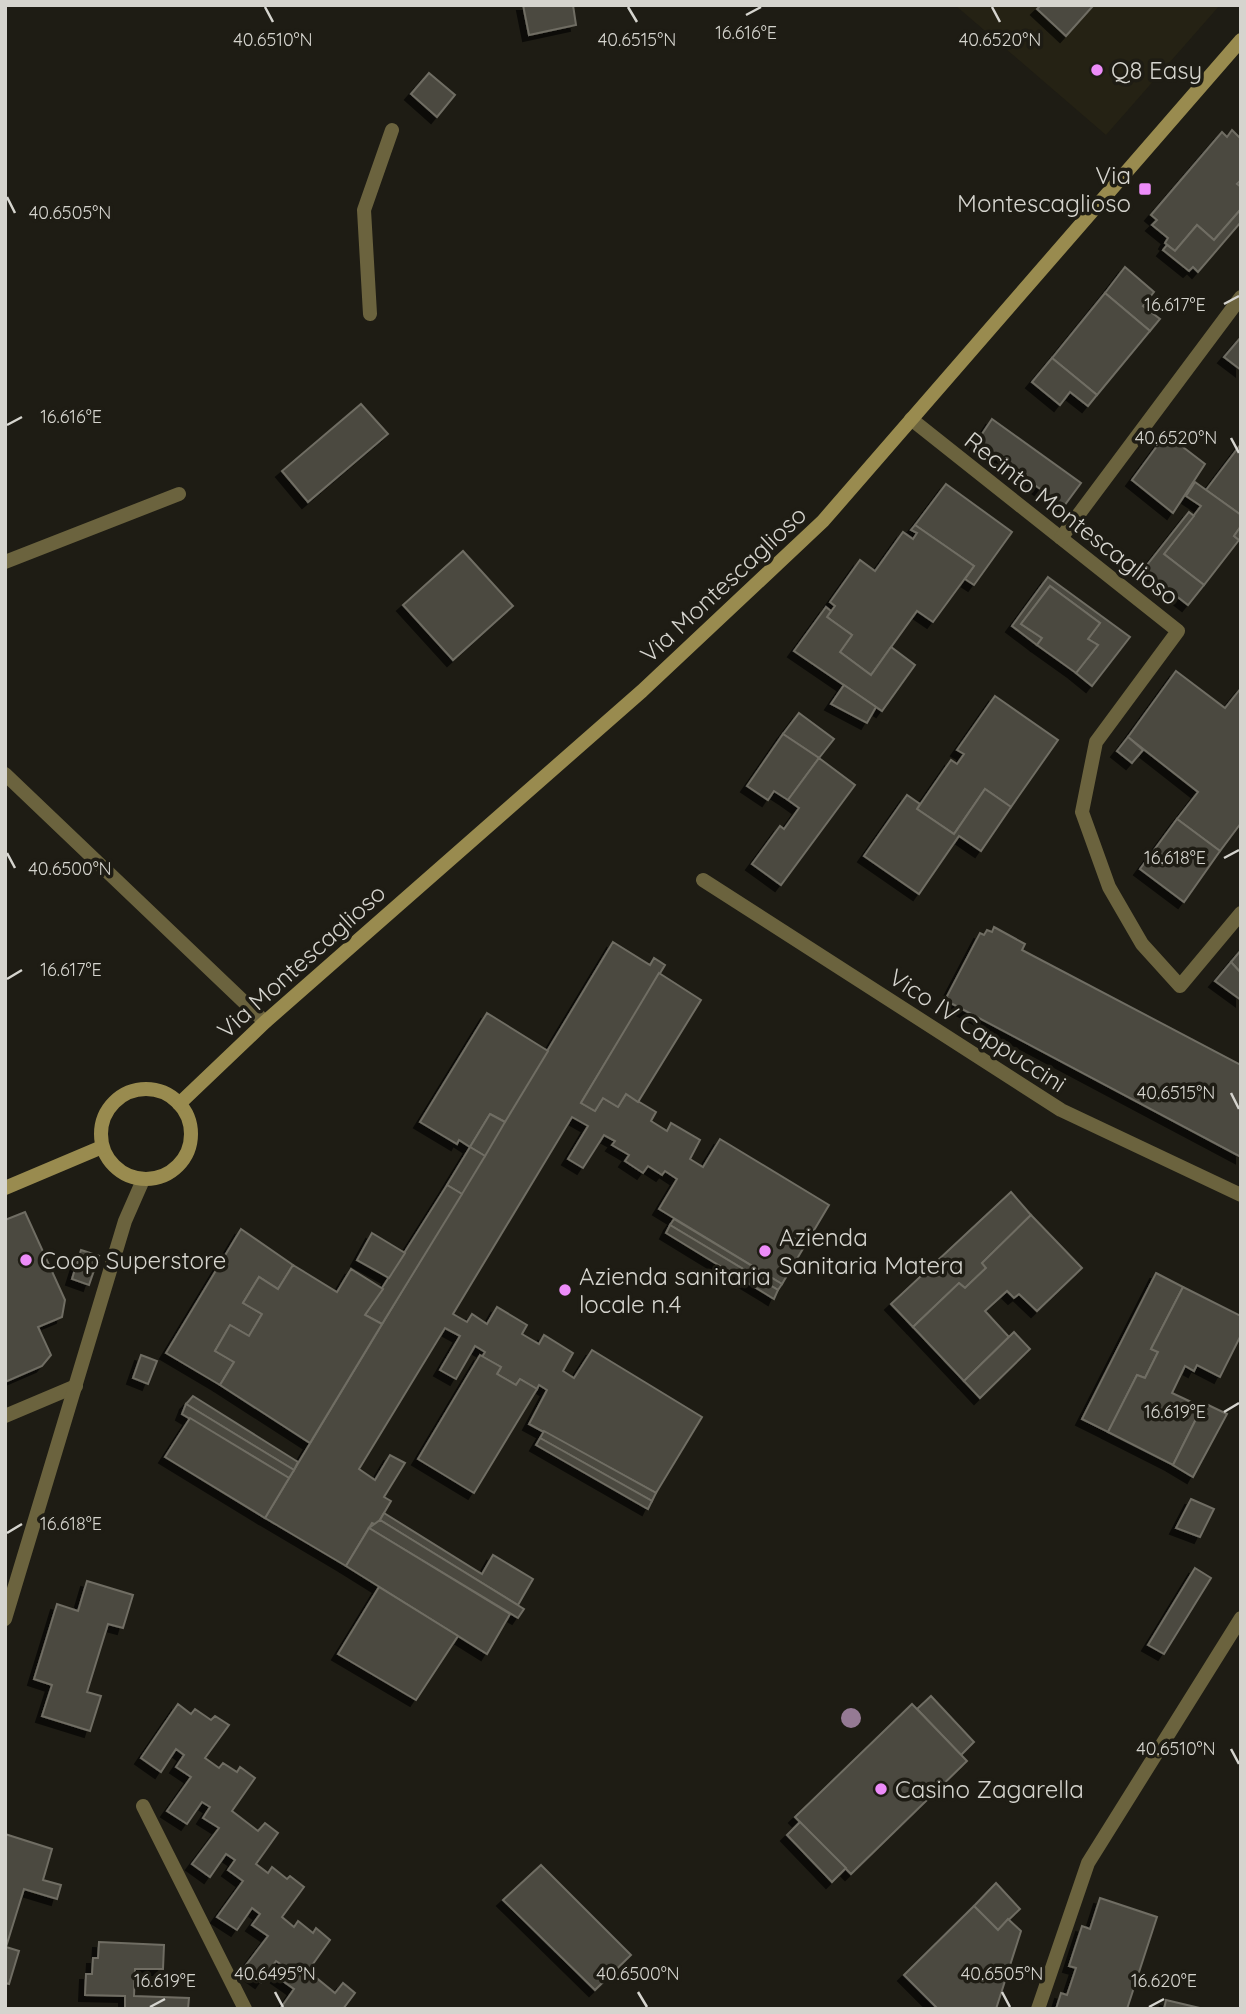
<svg xmlns="http://www.w3.org/2000/svg" width="1246" height="2014" viewBox="0 0 1246 2014" font-family="Quicksand,sans-serif">
<style>
.built{fill:#252214}
.building{fill:#4b4940;stroke:#6f6d63;stroke-width:2;filter:url(#shadow)}
.lines{fill:none;stroke-linecap:round;stroke-linejoin:round}
.service{stroke:#6b633e;stroke-width:14}
.minor{stroke:#6b633e;stroke-width:14}
.secondary{stroke:#998b4f;stroke-width:14}
.tree{fill:#957a94}
.ticks{fill:none;stroke:#d5d4ce;stroke-width:2.5}
.poi-dot{fill:#ed8cf9;stroke:#1e1c14;stroke-width:2.5}
.labels{text-anchor:middle;dominant-baseline:central;stroke-width:7;stroke-linejoin:round;paint-order:stroke}
.poi-label{font-size:24px;fill:#d5d4ce;stroke:#1e1c14;text-anchor:start}
.street-label{font-size:24px;fill:#d5d4ce;stroke:#1e1c14}
.ticks-label{font-size:18px;text-anchor:middle;fill:#d5d4ce;stroke:#1e1c14;stroke-width:7;stroke-linejoin:round;paint-order:stroke}
</style>
<defs>
<filter id="shadow"><feDropShadow dx="-6" dy="6" stdDeviation="0" flood-color="#0009"/></filter>
</defs>
<rect width="100%" height="100%" fill="#1e1c14"/>
<polygon class="built" points="955,5 1220,5 1106,135"/>
<g class="building">
<polygon points="523,5 573,5 576,25 529,35"/>
<polygon points="1041,5 1090,5 1092,7 1066,36 1037,9"/>
<polygon points="429,73 455,95 437,117 411,94"/>
<polygon points="1232,130 1241,139 1241,180 1237,184 1241,187 1241,209 1214,240 1197,225 1175,251 1165,243 1168,238 1152,225 1157,220 1151,215 1222,132 1227,137"/>
<polygon points="1241,209 1241,222 1198,272 1193,267 1189,271 1163,250 1167,245 1175,251 1197,225 1214,240"/>
<polygon points="1125,267 1154,292 1143,306 1160,319 1150,331 1105,293"/>
<polygon points="1105,293 1150,331 1097,395 1052,358"/>
<polygon points="1241,337 1241,370 1224,357"/>
<polygon points="1052,358 1097,395 1088,406 1070,392 1060,405 1032,382"/>
<polygon points="361,404 388,434 308,502 282,471"/>
<polygon points="992,419 1081,483 1064,506 976,443"/>
<polygon points="1166,434 1205,464 1173,513 1132,480"/>
<polygon points="1241,444 1241,515 1206,490"/>
<polygon points="1195,482 1241,515 1241,526 1234,536 1239,540 1204,585 1164,554 1201,506 1186,496"/>
<polygon points="946,484 1012,532 974,585 965,579 974,566 915,525"/>
<polygon points="1189,512 1194,516 1164,554 1204,585 1188,605 1143,570"/>
<polygon points="915,525 974,566 933,622 917,611 871,675 840,652 852,635 827,617 835,606 830,602 860,560 875,571 903,532 913,539 917,533 911,530"/>
<polygon points="1241,526 1241,537 1239,540 1234,536"/>
<polygon points="463,551 513,606 453,660 403,605"/>
<polygon points="1048,577 1130,637 1092,686 1076,673 1098,645 1088,639 1100,623 1050,586 1021,624 1042,638 1037,645 1012,626"/>
<polygon points="1050,586 1100,623 1088,639 1098,645 1076,673 1037,645 1042,638 1021,624"/>
<polygon points="826,607 831,611 827,617 852,635 840,652 871,675 891,647 915,665 882,711 794,651"/>
<polygon points="1176,671 1225,708 1241,688 1241,823 1220,851 1177,819 1198,792 1128,737"/>
<polygon points="844,685 876,707 867,723 831,704"/>
<polygon points="995,696 1058,740 1011,807 985,789 954,834 917,809 951,760 957,764 964,754 957,750"/>
<polygon points="799,713 834,739 819,758 783,734"/>
<polygon points="783,734 819,758 788,800 774,791 768,800 747,786"/>
<polygon points="1128,737 1143,750 1132,763 1117,751"/>
<polygon points="819,758 855,785 781,885 752,864 780,826 784,829 799,808 788,800"/>
<polygon points="985,789 1011,807 981,851 959,836 919,894 864,856 907,795 920,804 917,809 954,834"/>
<polygon points="1177,819 1220,851 1184,902 1140,869"/>
<polygon points="994,927 1025,944 1022,950 1241,1065 1241,1157 945,1000 980,933 984,935 987,930 992,932"/>
<polygon points="613,942 650,965 654,958 665,965 581,1103 595,1111 603,1098 618,1107 626,1094 656,1112 651,1121 667,1131 671,1123 700,1140 690,1159 703,1167 720,1139 829,1205 782,1284 659,1209 677,1179 665,1171 662,1175 648,1166 643,1173 625,1161 629,1155 612,1145 615,1141 604,1135 583,1168 568,1159 588,1126 572,1117 453,1314 467,1322 472,1314 487,1324 497,1307 527,1325 522,1334 539,1344 544,1335 573,1353 563,1371 574,1378 592,1350 702,1417 656,1493 529,1424 547,1390 539,1385 537,1389 520,1379 516,1385 497,1374 501,1367 482,1357 485,1352 475,1346 456,1379 440,1370 460,1336 445,1328 359,1469 375,1480 390,1455 405,1463 384,1497 391,1501 377,1525 372,1523 346,1566 265,1518"/>
<polygon points="1241,950 1241,973 1231,962"/>
<polygon points="1231,962 1241,973 1241,1000 1215,981"/>
<polygon points="659,973 701,1000 638,1102 626,1094 618,1107 603,1098 595,1111 581,1103"/>
<polygon points="487,1013 548,1051 505,1122 490,1114 470,1147 459,1140 457,1144 420,1122"/>
<polygon points="490,1114 505,1122 485,1156 470,1147"/>
<polygon points="470,1147 485,1156 462,1194 447,1185"/>
<polygon points="447,1185 462,1194 382,1324 365,1315"/>
<polygon points="1011,1192 1031,1215 982,1263 986,1268 965,1288 959,1283 913,1327 891,1304"/>
<polygon points="25,1212 65,1300 62,1317 38,1327 51,1355 42,1366 5,1382 5,1220"/>
<polygon points="1031,1215 1082,1268 1037,1311 1019,1294 1014,1298 1007,1291 985,1311 1009,1337 964,1381 913,1327 959,1283 965,1288 986,1268 982,1263"/>
<polygon points="674,1219 782,1284 778,1290 670,1225"/>
<polygon points="670,1225 778,1290 774,1299 666,1233"/>
<polygon points="241,1229 293,1265 278,1289 259,1277 243,1303 262,1314 249,1336 230,1325 215,1351 234,1362 220,1385 166,1353"/>
<polygon points="372,1233 405,1253 389,1278 357,1260"/>
<polygon points="81,1250 99,1256 89,1285 72,1279"/>
<polygon points="293,1265 337,1292 351,1269 383,1289 365,1315 382,1324 310,1443 220,1385 234,1362 215,1351 230,1325 249,1336 262,1314 243,1303 259,1277 278,1289"/>
<polygon points="1156,1273 1183,1287 1151,1349 1158,1352 1145,1378 1137,1375 1108,1432 1082,1419"/>
<polygon points="1183,1287 1241,1316 1241,1335 1220,1377 1197,1365 1194,1371 1185,1366 1172,1393 1202,1407 1173,1465 1108,1432 1137,1375 1145,1378 1158,1352 1151,1349"/>
<polygon points="1014,1332 1030,1349 980,1398 964,1381"/>
<polygon points="141,1355 157,1361 148,1384 133,1378"/>
<polygon points="480,1355 501,1367 497,1374 516,1385 520,1379 537,1389 474,1493 418,1459"/>
<polygon points="193,1396 298,1462 294,1470 186,1404"/>
<polygon points="1204,1403 1227,1414 1193,1477 1173,1465"/>
<polygon points="186,1404 294,1470 289,1478 182,1414"/>
<polygon points="190,1418 289,1478 265,1518 165,1457"/>
<polygon points="544,1431 656,1493 652,1501 540,1438"/>
<polygon points="540,1438 652,1501 648,1509 536,1445"/>
<polygon points="1191,1499 1214,1509 1200,1537 1176,1528"/>
<polygon points="384,1513 482,1574 493,1555 533,1579 518,1605 380,1520"/>
<polygon points="380,1520 524,1609 518,1618 369,1528"/>
<polygon points="369,1528 510,1614 487,1654 346,1566"/>
<polygon points="1195,1568 1211,1578 1164,1654 1148,1645"/>
<polygon points="87,1581 133,1595 123,1628 108,1624 87,1692 101,1696 90,1731 42,1716 52,1685 34,1679 57,1604 78,1611"/>
<polygon points="379,1587 458,1636 416,1700 338,1654"/>
<polygon points="931,1696 974,1742 961,1755 917,1709"/>
<polygon points="178,1704 191,1714 195,1709 211,1720 215,1716 229,1725 205,1758 219,1768 223,1763 237,1772 240,1767 255,1778 232,1811 258,1831 265,1823 278,1833 256,1864 268,1873 272,1867 287,1879 290,1876 304,1887 282,1917 294,1927 298,1921 313,1933 316,1928 330,1940 308,1971 335,1993 343,1983 355,1993 343,2009 280,2009 294,1989 277,1977 285,1967 276,1961 261,1982 243,1969 268,1936 252,1925 260,1914 252,1908 237,1930 217,1917 243,1881 228,1870 235,1860 226,1854 210,1877 192,1864 219,1828 203,1818 210,1807 202,1802 187,1824 167,1811 191,1777 176,1767 184,1755 176,1749 161,1772 141,1758"/>
<polygon points="912,1704 967,1761 851,1874 795,1817"/>
<polygon points="800,1822 846,1868 832,1882 787,1835"/>
<polygon points="5,1834 52,1849 43,1880 61,1885 57,1899 24,1889 6,1947 19,1951 9,1984 5,1983"/>
<polygon points="541,1865 631,1955 595,1990 503,1900"/>
<polygon points="996,1883 1020,1909 998,1930 974,1906"/>
<polygon points="1100,1898 1157,1917 1127,2009 1056,2009 1061,1993 1067,1995 1076,1968 1069,1966 1082,1926 1090,1929"/>
<polygon points="974,1906 998,1930 1008,1919 1021,1931 996,2009 938,2009 904,1975"/>
<polygon points="99,1942 164,1945 163,1969 135,1969 134,1996 189,1998 188,2009 125,2009 125,1996 85,1995 86,1974 92,1974 93,1958 98,1958"/>
<polygon points="1166,2000 1204,2009 1164,2009"/>
</g>
<g class="lines">
<g class="service">
<polyline points="370,314 364,210 392,130"/>
<polyline points="5,562 179,494"/>
</g>
<g class="minor">
<polyline points="911,419 1178,631 1096,742 1082,812 1109,887 1142,944 1180,986 1241,913"/>
<polyline points="1061,538 1241,297"/>
<polyline points="5,774 265,1022"/>
<polyline points="703,880 1061,1110 1241,1195"/>
<polyline points="5,1416 76,1386"/>
<polyline points="5,1619 125,1221 143,1180"/>
<polyline points="143,1806 245,2009"/>
<polyline points="1038,2009 1088,1863 1241,1618"/>
</g>
<g class="secondary">
<circle cx="146" cy="1134" r="45"/>
<polyline points="179,1104 265,1022 642,691 823,521 1241,40"/>
<polyline points="5,1188 102,1147"/>
</g>
</g>
<circle class="tree" cx="851" cy="1718" r="10"/>
<path class="ticks" d="M265,7L273,22M628,7L637,22M992,7L1000,22M746,15L761,7M7,197L15,213M1224,304L1239,296M7,425L22,417M1231,438L1239,453M7,853L15,868M1224,858L1239,850M7,979L22,970M1231,1093L1239,1109M1224,1412L1239,1403M7,1533L22,1524M1231,1749L1239,1764M275,1992L283,2007M638,1992L647,2007M1002,1992L1010,2007M150,2007L165,1999M1149,2007L1164,1999"/>
<g class="poi-dot">
<circle cx="1097" cy="70" r="7"/>
<rect x="1138" y="182" width="14" height="14" rx="3.5"/>
<circle cx="765" cy="1251" r="7"/>
<circle cx="26" cy="1260" r="7"/>
<circle cx="565" cy="1290" r="7"/>
<circle cx="881" cy="1789" r="7"/>
</g>
<g class="labels">
<g class="poi-label">
<text x="1111" y="70">Q8 Easy</text>
<text x="1131" y="175" text-anchor="end">Via<tspan x="1131" dy="28">Montescaglioso</tspan></text>
<text x="779" y="1237">Azienda<tspan x="779" dy="28">Sanitaria Matera</tspan></text>
<text x="40" y="1260">Coop Superstore</text>
<text x="579" y="1276">Azienda sanitaria<tspan x="579" dy="28">locale n.4</tspan></text>
<text x="895" y="1789">Casino Zagarella</text>
</g>
<g class="street-label">
<text transform="translate(1072 518) rotate(38)">Recinto Montescaglioso</text>
<text transform="translate(723 584) rotate(-43)">Via Montescaglioso</text>
<text transform="translate(301 961) rotate(-42)">Via Montescaglioso</text>
<text transform="translate(978 1030) rotate(33)">Vico IV Cappuccini</text>
</g>
</g>
<g class="ticks-label">
<text x="746" y="39">16.616°E</text>
<text x="273" y="46">40.6510°N</text>
<text x="637" y="46">40.6515°N</text>
<text x="1000" y="46">40.6520°N</text>
<text x="70" y="219">40.6505°N</text>
<text x="1175" y="311">16.617°E</text>
<text x="71" y="423">16.616°E</text>
<text x="1176" y="444">40.6520°N</text>
<text x="1175" y="864">16.618°E</text>
<text x="70" y="875">40.6500°N</text>
<text x="71" y="976">16.617°E</text>
<text x="1176" y="1099">40.6515°N</text>
<text x="1175" y="1418">16.619°E</text>
<text x="71" y="1530">16.618°E</text>
<text x="1176" y="1755">40.6510°N</text>
<text x="275" y="1980">40.6495°N</text>
<text x="638" y="1980">40.6500°N</text>
<text x="1002" y="1980">40.6505°N</text>
<text x="165" y="1987">16.619°E</text>
<text x="1164" y="1987">16.620°E</text>
</g>
<rect width="1246" height="2014" fill="none" stroke="#d5d4ce" stroke-width="14"/>
</svg>
